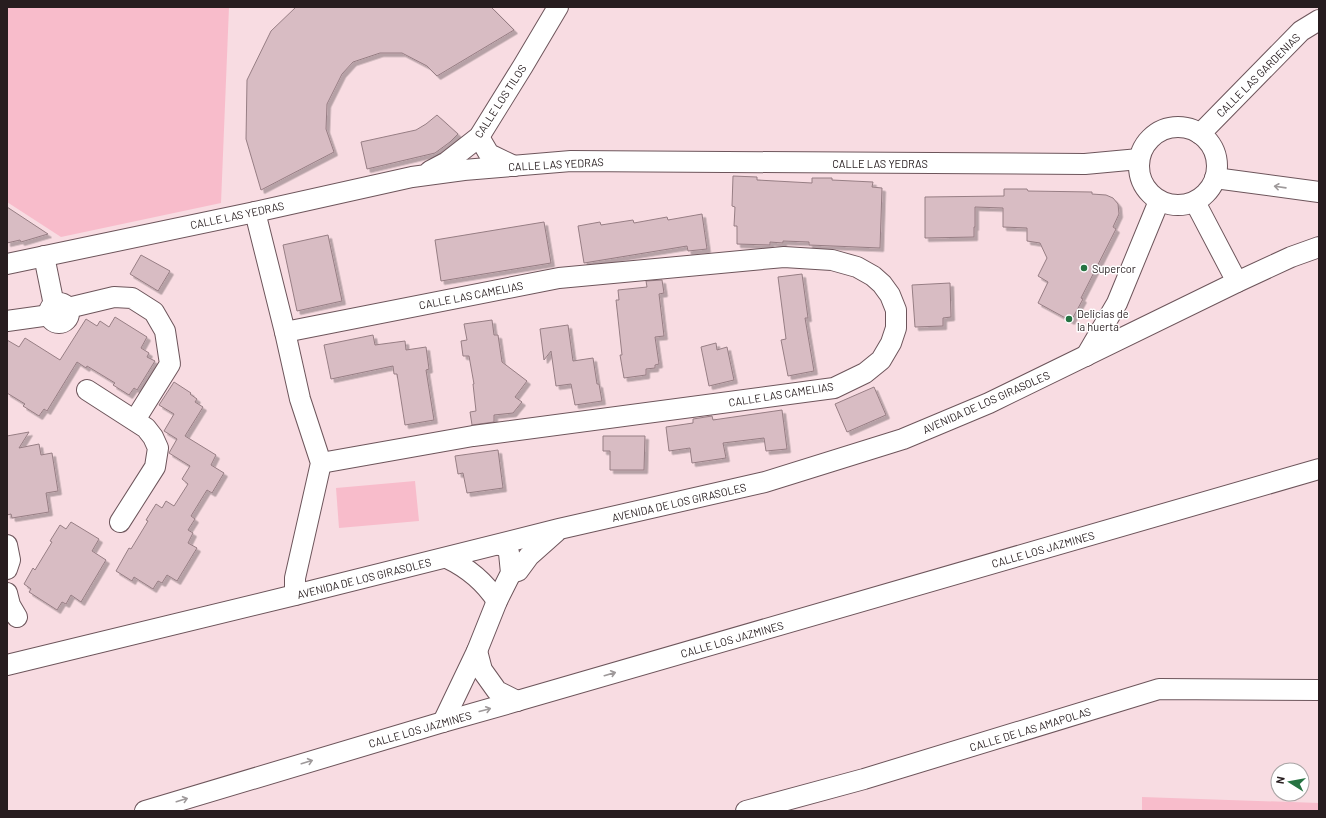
<svg xmlns="http://www.w3.org/2000/svg" width="1326" height="818" viewBox="0 0 1326 818" font-family="Barlow,sans-serif">
<style>
.green{fill:#f8bccb}
.building{fill:#d8bcc3;stroke:#977e84;filter:url(#shadow)}
.lines{fill:none;stroke-linecap:round;stroke-linejoin:round}
.minor-casing{stroke:#6d555b;stroke-width:22}
.minor{stroke:#fff;stroke-width:20}
.oneway{stroke:#9e999a}
.poi-dot{fill:#267342;stroke:#fff;stroke-width:1.5}
.labels{text-anchor:middle;dominant-baseline:central;stroke-width:3;stroke-linejoin:round;paint-order:stroke}
.street-label{font-size:11px;fill:#271d1f;stroke:#fff}
.poi-label{font-size:11px;fill:#271d1f;stroke:#fff;text-anchor:start}
</style>
<defs>
<filter id="shadow"><feDropShadow dx="3.5" dy="3.5" stdDeviation="0" flood-color="#0004"/></filter>
</defs>
<rect width="100%" height="100%" fill="#f8dce2"/>
<g class="green">
<polygon points="7,7 229,7 221,203 61,237 7,202"/>
<polygon points="415,481 419,521 339,528 336,488"/>
<polygon points="1142,797 1319,803 1319,811 1142,811"/>
</g>
<g class="building">
<polygon points="296,7 491,7 514,30 437,76 427,66 402,53 380,53 353,62 342,74 327,104 326,129 334,152 261,190 246,139 247,80 271,31"/>
<polygon points="437,115 458,134 450,142 435,153 367,169 361,142 416,130 426,124"/>
<polygon points="733,176 757,177 757,180 812,183 812,178 832,178 832,180 873,182 872,187 882,188 880,248 809,245 809,242 783,241 783,243 770,242 770,245 737,244 737,226 734,226 735,207 732,206"/>
<polygon points="1004,189 1027,189 1028,191 1092,192 1092,194 1106,195 1113,198 1118,204 1119,214 1113,227 1116,229 1081,298 1083,299 1071,321 1038,303 1048,282 1038,276 1047,258 1040,243 1027,241 1027,228 1003,227 1003,208 975,207 975,227 974,227 974,237 925,238 925,197 1004,196"/>
<polygon points="7,207 48,234 21,242 20,240 7,243"/>
<polygon points="702,214 707,249 688,251 687,246 584,263 578,226 600,222 601,225 633,220 634,223 667,217 668,220"/>
<polygon points="544,222 551,263 441,281 435,240"/>
<polygon points="328,235 342,301 297,311 283,245"/>
<polygon points="141,255 170,271 158,291 130,274"/>
<polygon points="802,274 808,318 805,318 814,371 788,376 781,340 786,339 778,277"/>
<polygon points="662,280 664,293 659,294 664,336 655,337 659,364 655,365 655,368 646,369 646,375 624,378 620,355 622,355 616,300 619,300 618,290 647,287 646,281"/>
<polygon points="950,283 951,317 943,318 943,326 915,327 912,285"/>
<polygon points="115,317 147,337 141,348 149,353 147,357 155,361 137,390 134,388 129,395 113,385 115,383 87,366 86,368 77,362 47,411 44,409 39,416 23,406 25,404 7,393 7,340 19,347 25,338 60,360 86,319 97,326 100,321 109,327"/>
<polygon points="492,320 494,335 498,335 502,362 527,381 515,397 522,402 513,413 494,415 494,422 472,425 470,412 476,411 473,384 474,384 469,356 463,356 461,341 467,340 464,324"/>
<polygon points="568,325 573,361 593,358 597,384 599,384 602,401 575,405 571,384 556,386 551,351 544,360 540,329"/>
<polygon points="373,335 375,345 405,341 406,350 426,347 429,369 426,370 434,420 405,425 397,374 394,374 393,366 331,379 324,345"/>
<polygon points="716,343 717,350 727,347 734,380 709,386 701,347"/>
<polygon points="174,382 191,393 190,394 197,399 195,402 203,407 185,436 216,455 211,465 224,473 212,493 207,490 191,516 195,519 188,530 193,533 188,543 197,548 177,581 167,575 162,583 158,581 153,589 134,577 132,581 116,571 129,548 131,549 148,521 146,520 156,504 162,508 166,501 174,506 188,484 182,479 190,466 169,453 177,439 164,431 174,414 159,405"/>
<polygon points="874,387 886,415 847,432 835,404"/>
<polygon points="782,410 787,449 766,451 764,438 723,443 726,458 692,463 690,448 669,451 666,427 693,423 693,419 712,416 713,420"/>
<polygon points="29,432 19,448 39,444 41,455 52,453 58,491 46,493 49,512 12,518 11,514 7,515 7,436"/>
<polygon points="603,436 645,436 644,470 610,470 610,451 603,451"/>
<polygon points="498,450 503,488 467,493 463,473 458,474 455,456"/>
<polygon points="71,522 99,539 92,551 106,560 81,602 71,595 66,604 62,602 57,610 29,592 31,589 24,584 33,568 35,570 52,542 50,541 60,525 66,529"/>
</g>
<g class="lines">
<defs>
<g id="minor">
<circle cx="1178" cy="166" r="39"/>
<polyline points="1200,134 1301,31 1319,20"/>
<polyline points="479,137 489,154 514,166"/>
<polyline points="430,171 447,162 479,137 523,66 558,7"/>
<polyline points="1215,178 1319,192"/>
<polyline points="1195,202 1237,282"/>
<polyline points="255,212 285,332 300,399 321,463 295,578 295,595"/>
<polyline points="44,256 54,305"/>
<polyline points="7,264 255,212 412,177 464,170 571,161 1085,164 1139,159"/>
<circle cx="59" cy="313" r="10"/>
<polyline points="68,308 114,297 132,298 154,312 165,331 170,364 135,420"/>
<polyline points="7,321 50,315"/>
<polyline points="285,332 559,278 784,257 832,260 857,267 873,276 882,284 890,295 896,310 896,328 891,343 881,360 865,373 834,388 473,436 321,463"/>
<polyline points="1086,356 1117,303 1159,201"/>
<polyline points="87,390 146,428 153,437 158,448 155,467 120,522"/>
<polyline points="7,545 10,560 7,569"/>
<path d="M447,558C468,568 484,581 497,601"/>
<polyline points="511,573 518,571 529,556 556,532"/>
<polyline points="7,593 10,605 17,617"/>
<polyline points="477,651 482,670 497,691 517,701"/>
<polyline points="7,665 295,595 559,529 765,482 903,439 989,403 1237,282 1291,257 1319,247"/>
<polyline points="443,722 477,651 497,601 511,573 509,553 506,547 500,545"/>
<polyline points="145,811 443,722 517,701 1319,469"/>
<polyline points="746,811 864,779 1159,689 1319,690"/>
</g>
</defs>
<use href="#minor" class="minor-casing"/>
<use href="#minor" class="minor"/>
</g>
<defs><path id="oneway-shaft" d="M-6 0H5M1.5-3L5.5 0L1.5 3" fill="none" stroke-width="1.6" stroke-linecap="round" stroke-linejoin="round"/></defs>
<g class="oneway">
<use href="#oneway-shaft" transform="translate(1280 187) rotate(-172)"/>
<use href="#oneway-shaft" transform="translate(610 674) rotate(-16)"/>
<use href="#oneway-shaft" transform="translate(485 710) rotate(-15)"/>
<use href="#oneway-shaft" transform="translate(307 762) rotate(-17)"/>
<use href="#oneway-shaft" transform="translate(182 800) rotate(-17)"/>
</g>
<g class="poi-dot">
<circle cx="1084" cy="268" r="4"/>
<circle cx="1069" cy="319" r="4"/>
</g>
<g class="labels">
<g class="street-label">
<text transform="translate(1258 75) rotate(-45)">CALLE LAS GARDENIAS</text>
<text transform="translate(500 101) rotate(-57)">CALLE LOS TILOS</text>
<text x="880" y="163">CALLE LAS YEDRAS</text>
<text transform="translate(556 164) rotate(-3)">CALLE LAS YEDRAS</text>
<text transform="translate(237 215) rotate(-12)">CALLE LAS YEDRAS</text>
<text transform="translate(471 295) rotate(-11)">CALLE LAS CAMELIAS</text>
<text transform="translate(781 394) rotate(-9)">CALLE LAS CAMELIAS</text>
<text transform="translate(986 402) rotate(-24)">AVENIDA DE LOS GIRASOLES</text>
<text transform="translate(679 502) rotate(-13)">AVENIDA DE LOS GIRASOLES</text>
<text transform="translate(1043 549) rotate(-16)">CALLE LOS JAZMINES</text>
<text transform="translate(364 578) rotate(-14)">AVENIDA DE LOS GIRASOLES</text>
<text transform="translate(732 639) rotate(-16)">CALLE LOS JAZMINES</text>
<text transform="translate(420 729) rotate(-16)">CALLE LOS JAZMINES</text>
<text transform="translate(1030 729) rotate(-17)">CALLE DE LAS AMAPOLAS</text>
</g>
<g class="poi-label">
<text x="1092" y="268">Supercor</text>
<text x="1077" y="313">Delicias de<tspan x="1077" dy="13">la huerta</tspan></text>
</g>
</g>
<rect width="1326" height="818" fill="none" stroke="#271d1f" stroke-width="16"/>
<g transform="translate(1290 782) rotate(281)"><circle r="19" fill="#ffffff" stroke="#a9a5a5"/>
<path d="M0-3L7 15L0 10L-7 15Z" fill="#267342"/>
<text y="-6" font-size="11" font-weight="bold" text-anchor="middle" fill="#271d1f">N</text>
</g>
</svg>
